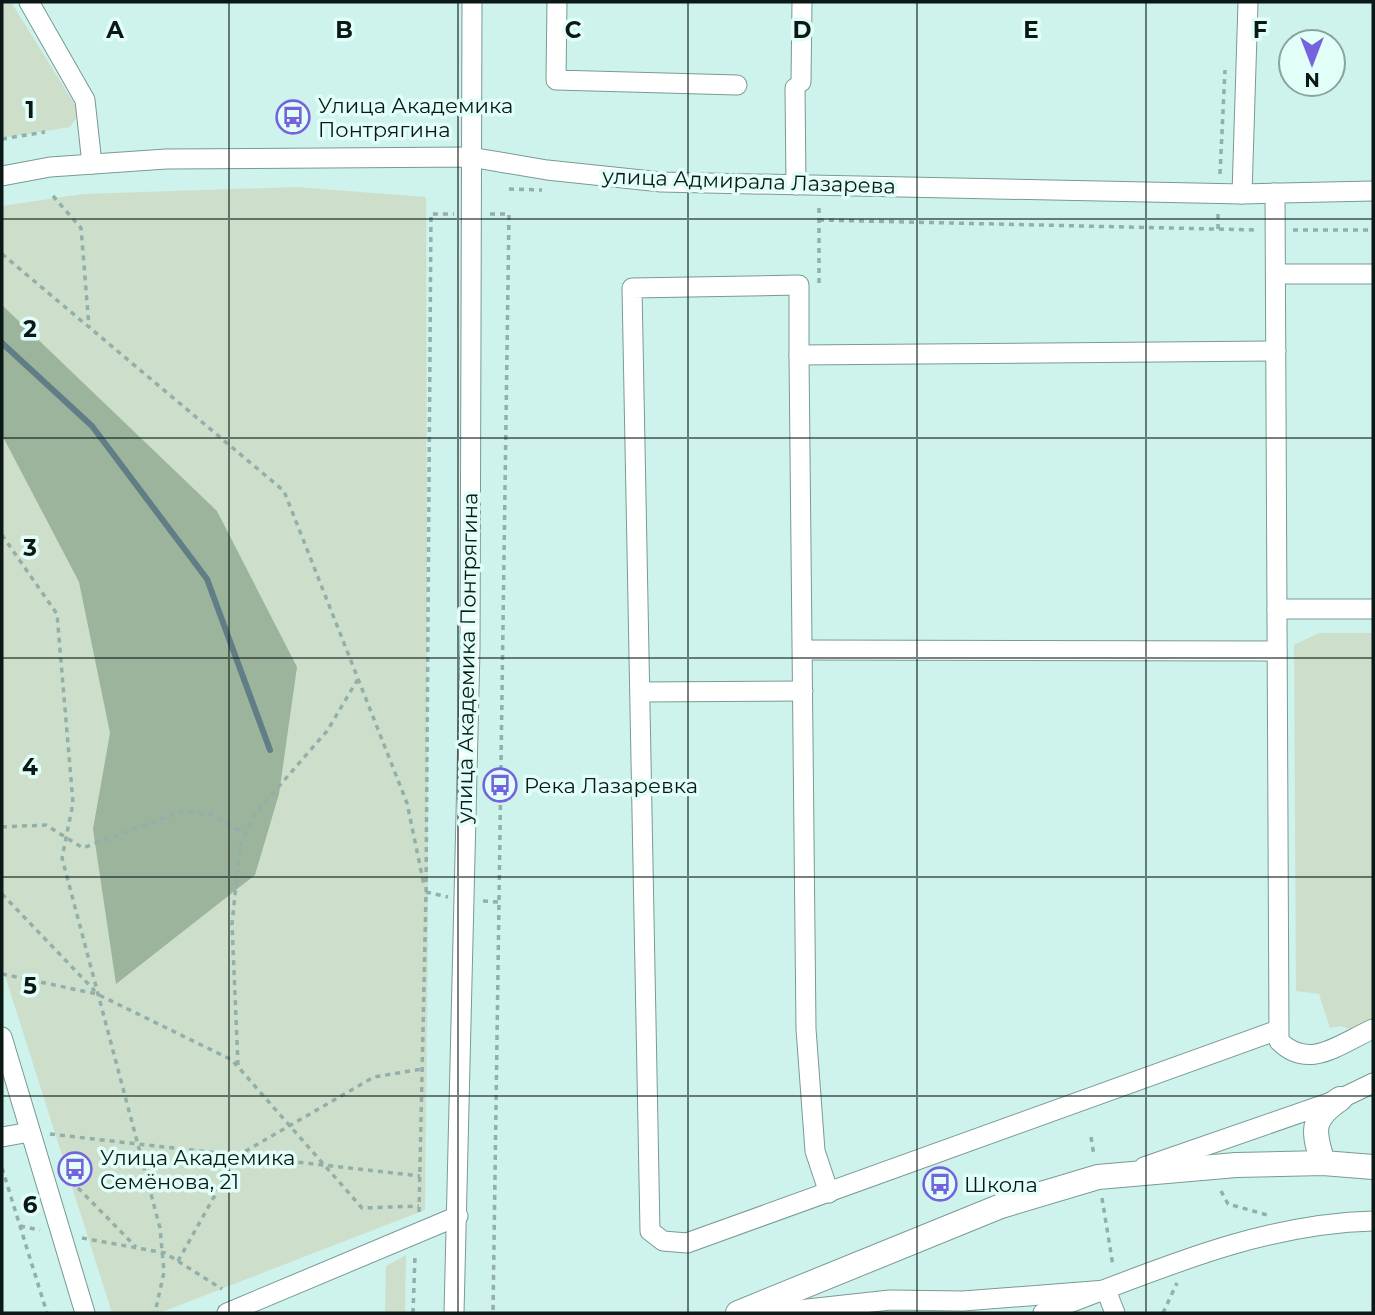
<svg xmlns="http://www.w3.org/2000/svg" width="1375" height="1315" viewBox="0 0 1375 1315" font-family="Montserrat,sans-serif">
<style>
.green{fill:#cddfcb}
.forest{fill:#9db49c}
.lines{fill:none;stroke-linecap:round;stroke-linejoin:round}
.stream{stroke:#617d86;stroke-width:6}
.minor-casing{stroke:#799a95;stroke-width:21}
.major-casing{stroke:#799a95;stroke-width:26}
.path{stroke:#92afaa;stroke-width:3.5;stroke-dasharray:5 5;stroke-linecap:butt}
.minor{stroke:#fff;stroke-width:19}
.major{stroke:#fff;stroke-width:24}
.grid{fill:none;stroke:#0b1816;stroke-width:2;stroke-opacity:0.55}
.labels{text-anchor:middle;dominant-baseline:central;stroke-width:7;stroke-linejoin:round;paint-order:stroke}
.poi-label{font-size:21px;fill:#0b1816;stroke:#e1fef9;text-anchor:start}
.street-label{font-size:21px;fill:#0b1816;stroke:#e1fef9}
.grid-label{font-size:23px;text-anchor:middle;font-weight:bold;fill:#0b1816;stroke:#e1fef9;stroke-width:7;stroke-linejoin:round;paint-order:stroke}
</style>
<rect width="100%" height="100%" fill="#cef2ec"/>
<g class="green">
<polygon points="2,2 11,2 80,113 70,127 2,138"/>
<polygon points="296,187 426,197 428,945 425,1210 159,1313 112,1313 2,966 2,206 83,194"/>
<polygon points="1319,633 1373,633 1373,1021 1353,1030 1340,1026 1330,1028 1319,994 1296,991 1294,645"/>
<polygon points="406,1255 405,1313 385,1313 386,1266"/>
</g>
<polygon class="forest" points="2,305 217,511 297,667 279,794 255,875 116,984 93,829 110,733 79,582 2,435"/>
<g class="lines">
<polyline class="stream" points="2,343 92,426 207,579 270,750"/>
<defs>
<g id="minor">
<polyline points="29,2 85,100 92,164"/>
<polyline points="557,2 556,80 737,85"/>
<polyline points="801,82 802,2"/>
<polyline points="795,88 796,185"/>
<polyline points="2,176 50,167 166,159 470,157 547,170 661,182 1242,194 1373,191"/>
<path d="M1275,193L1279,1041C1309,1071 1339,1044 1373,1029"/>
<polyline points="1242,194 1248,2"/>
<polyline points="1276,274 1373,274"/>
<polyline points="799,355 799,285 632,288 650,1231 663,1241 687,1243 1278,1030"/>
<polyline points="1277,609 1373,609"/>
<polyline points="803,650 1277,651"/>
<polyline points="640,692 803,691"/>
<polyline points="2,1037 85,1313"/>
<polyline points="2,1137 30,1132"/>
<polyline points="1144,1167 1340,1099 1373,1083"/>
<polyline points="829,1193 815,1151 806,1029 799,355 1276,351"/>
<polyline points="227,1313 458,1216"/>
<polyline points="454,1313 470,649 472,2"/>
<polyline points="771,1313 890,1300 963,1301 1106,1290 1115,1313"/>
<path d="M1043,1313C1151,1273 1256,1224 1373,1221"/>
</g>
<g id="major">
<path d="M1323,1163C1313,1131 1310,1119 1340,1099"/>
<polyline points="738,1313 1001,1206 1098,1177 1236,1165 1323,1163 1373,1167"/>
</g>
</defs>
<use href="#minor" class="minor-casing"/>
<use href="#major" class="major-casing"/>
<g class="path">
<polyline points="2,139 45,132"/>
<polyline points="1220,174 1225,70"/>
<polyline points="509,189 542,190"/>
<polyline points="53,196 81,228 89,327"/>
<polyline points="490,214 509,214 493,1313"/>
<polyline points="819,220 1258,230"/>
<polyline points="1218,229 1218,210"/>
<polyline points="1293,230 1373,230"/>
<polyline points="2,254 284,491 407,803 424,885"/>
<polyline points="819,283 819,203"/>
<polyline points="2,535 57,614 73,803 62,858 160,1228 164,1272 155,1313"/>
<polyline points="2,827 46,825 83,848 183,811 213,815 245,834"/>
<polyline points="426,892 448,897"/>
<polyline points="2,894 95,991"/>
<polyline points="483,901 498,902"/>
<polyline points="2,974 97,994 232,1060 362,1208 419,1206"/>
<polyline points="238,1065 232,924 240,846 254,815 327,731 358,679"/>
<polyline points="50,1134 420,1176"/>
<polyline points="1091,1137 1094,1156"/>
<polyline points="2,1168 47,1313"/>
<polyline points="78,1188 136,1247"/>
<polyline points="1221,1191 1228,1204 1271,1216"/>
<polyline points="1102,1198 1113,1266"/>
<polyline points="419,1212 426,894 431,214 454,214"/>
<polyline points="20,1226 40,1230"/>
<polyline points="82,1238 165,1253 222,1289"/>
<polyline points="178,1261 237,1156 374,1077 422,1069"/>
<polyline points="413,1313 415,1255"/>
<polyline points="1163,1313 1177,1283"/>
</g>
<use href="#minor" class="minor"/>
<use href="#major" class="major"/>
</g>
<path class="grid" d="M229,2V1313M458,2V1313M688,2V1313M917,2V1313M1146,2V1313M2,219H1373M2,438H1373M2,658H1373M2,877H1373M2,1096H1373"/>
<defs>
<symbol id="bus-ring" viewBox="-11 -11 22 22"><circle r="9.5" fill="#e1fef9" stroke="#7563dd" stroke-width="1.5"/><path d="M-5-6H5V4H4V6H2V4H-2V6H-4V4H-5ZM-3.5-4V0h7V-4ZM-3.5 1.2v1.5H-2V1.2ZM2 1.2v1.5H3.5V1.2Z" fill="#7563dd"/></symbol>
</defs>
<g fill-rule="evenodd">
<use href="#bus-ring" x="274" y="98" width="38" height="38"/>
<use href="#bus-ring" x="481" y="766" width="38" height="38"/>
<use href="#bus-ring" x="56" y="1150" width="38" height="38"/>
<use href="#bus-ring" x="921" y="1165" width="38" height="38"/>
</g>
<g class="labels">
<g class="poi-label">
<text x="318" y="105">Улица Академика<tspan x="318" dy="24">Понтрягина</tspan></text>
<text x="524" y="785">Река Лазаревка</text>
<text x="100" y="1157">Улица Академика<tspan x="100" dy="24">Семёнова, 21</tspan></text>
<text x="964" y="1184">Школа</text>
</g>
<g class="street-label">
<text transform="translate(749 181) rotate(2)">улица Адмирала Лазарева</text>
<text transform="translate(467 658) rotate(-89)">улица Академика Понтрягина</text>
</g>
</g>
<g class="grid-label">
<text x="115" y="38">A</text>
<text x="344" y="38">B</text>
<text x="573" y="38">C</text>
<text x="802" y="38">D</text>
<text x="1031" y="38">E</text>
<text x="1260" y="38">F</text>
<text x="30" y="118">1</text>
<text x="30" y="337">2</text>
<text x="30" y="556">3</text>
<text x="30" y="775">4</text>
<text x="30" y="994">5</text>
<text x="30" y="1213">6</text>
</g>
<rect width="1375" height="1315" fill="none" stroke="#0b1816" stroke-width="7"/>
<g transform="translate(1312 63) rotate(180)"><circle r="33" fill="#e1fef9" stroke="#8ba29e" stroke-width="2"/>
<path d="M0-5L12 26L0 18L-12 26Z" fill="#7563dd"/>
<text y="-10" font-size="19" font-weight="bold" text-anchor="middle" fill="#0b1816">N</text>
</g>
</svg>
